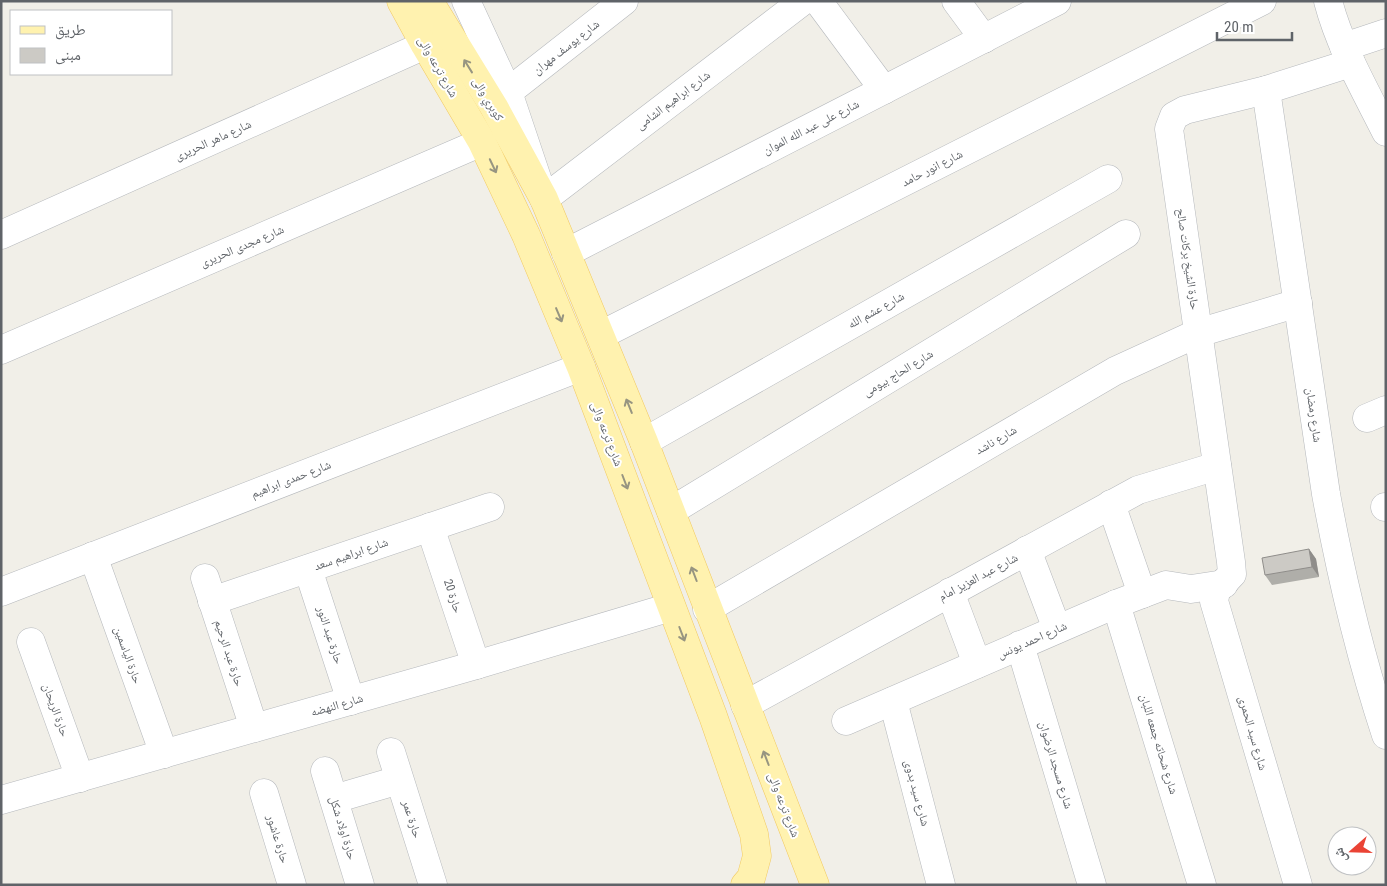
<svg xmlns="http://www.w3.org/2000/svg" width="1387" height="886" viewBox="0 0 1387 886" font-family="'Roboto Condensed','Noto Naskh Arabic',sans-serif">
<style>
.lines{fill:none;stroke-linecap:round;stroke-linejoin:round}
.minor-casing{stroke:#b5b8bc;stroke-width:29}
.major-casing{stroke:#f2c960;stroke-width:29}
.minor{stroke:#fff;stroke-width:28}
.major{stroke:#fff2af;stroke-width:28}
.wall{fill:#afaea9}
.shaded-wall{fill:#8f8d8a}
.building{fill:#cccac5;stroke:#8f8d8a}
.oneway{stroke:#979581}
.labels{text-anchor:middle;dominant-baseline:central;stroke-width:4;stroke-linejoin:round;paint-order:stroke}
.street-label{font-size:12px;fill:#5f6368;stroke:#fff}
</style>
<rect width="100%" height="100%" fill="#f1efe8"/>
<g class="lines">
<defs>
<g id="minor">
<polyline points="466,1 508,92 544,199 803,1"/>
<polyline points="818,1 884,90"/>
<polyline points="956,1 984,39"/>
<path d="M1328,1C1340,47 1365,90 1386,132"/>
<polyline points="1344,47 1386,33"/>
<path d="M1266,90L1326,494C1341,576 1360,656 1386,735"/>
<polyline points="508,92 624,1"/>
<polyline points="1,235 425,45"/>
<polyline points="566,253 1057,1"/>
<polyline points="601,335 1262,1"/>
<polyline points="1,350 482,142"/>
<polyline points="1367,418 1386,410"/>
<polyline points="644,442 1108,179"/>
<polyline points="1111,504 1142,594"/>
<polyline points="1385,507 1386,507"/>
<polyline points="671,511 1126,234"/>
<polyline points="430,527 476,665"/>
<polyline points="1027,550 1057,629"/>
<polyline points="93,556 164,754"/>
<polyline points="308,569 351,701"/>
<polyline points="205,578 254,728"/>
<polyline points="1,592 581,367"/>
<polyline points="950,592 977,664"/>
<polyline points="212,601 490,507"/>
<polyline points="1116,604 1202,885"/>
<polyline points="707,609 1115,371 1198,333 1298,303"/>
<polyline points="31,642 80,778"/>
<polyline points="1020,645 1092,885"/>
<polyline points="893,701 941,885"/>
<polyline points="745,705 1138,490 1217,466"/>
<polyline points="846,721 1116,604 1166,585 1191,589 1224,584"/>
<polyline points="391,752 433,885"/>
<polyline points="325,771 360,885"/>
<polyline points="264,793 292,885"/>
<polyline points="334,799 399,780"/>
<polyline points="1,800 476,665 671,607"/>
<polyline points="1298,885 1214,601 1216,591 1232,574 1231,562 1169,129 1174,116 1185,110 1266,90 1351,63"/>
</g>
<g id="major">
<polyline points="401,1 425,45 482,142 526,235 581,367 713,716 754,834 757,856 751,878 745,885"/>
<polyline points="429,1 494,107 544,199 644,442 815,885"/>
</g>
</defs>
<use href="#minor" class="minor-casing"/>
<use href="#major" class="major-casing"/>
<use href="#minor" class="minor"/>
<use href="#major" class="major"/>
</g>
<polygon class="wall" points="1309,549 1316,559 1319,577 1272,585 1265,575"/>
<polygon class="shaded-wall" points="1309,549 1316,559 1319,577 1312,567"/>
<polygon class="building" points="1309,549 1312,567 1265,575 1262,558"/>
<defs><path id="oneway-shaft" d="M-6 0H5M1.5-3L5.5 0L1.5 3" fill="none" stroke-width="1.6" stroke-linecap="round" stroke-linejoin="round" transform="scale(1.25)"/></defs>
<g class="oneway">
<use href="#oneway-shaft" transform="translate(468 66) rotate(-122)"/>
<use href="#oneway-shaft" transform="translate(493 166) rotate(65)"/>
<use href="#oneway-shaft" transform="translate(559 315) rotate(67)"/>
<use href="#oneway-shaft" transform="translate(629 406) rotate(-112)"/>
<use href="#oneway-shaft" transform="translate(625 482) rotate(69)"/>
<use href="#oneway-shaft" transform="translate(694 574) rotate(-111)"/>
<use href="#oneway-shaft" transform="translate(682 634) rotate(69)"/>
<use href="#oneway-shaft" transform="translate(766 758) rotate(-111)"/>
</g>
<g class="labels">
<g class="street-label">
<text transform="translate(566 47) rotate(-38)">شارع يوسف مهران</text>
<text transform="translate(438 67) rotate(60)">شارع ترعه والى</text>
<text transform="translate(488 99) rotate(59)">كوبري والى</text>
<text transform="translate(673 100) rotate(-37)">شارع ابراهيم الشامى</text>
<text transform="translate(811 127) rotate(-27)">شارع على عبد الله الموان</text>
<text transform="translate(213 140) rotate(-24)">شارع ماهر الحريرى</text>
<text transform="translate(932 168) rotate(-27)">شارع انور حامد</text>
<text transform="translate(242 246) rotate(-23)">شارع مجدى الحريرى</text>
<text transform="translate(1188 259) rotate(82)">حارة الشيخ بركات صالح</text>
<text transform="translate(876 310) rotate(-29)">شارع عشم الله</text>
<text transform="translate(898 373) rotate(-31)">شارع الحاج بيومى</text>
<text transform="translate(1314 415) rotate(82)">شارع رمضان</text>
<text transform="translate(607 434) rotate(69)">شارع ترعه والى</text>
<text transform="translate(996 440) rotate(-30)">شارع ناشد</text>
<text transform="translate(291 479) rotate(-21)">شارع حمدى ابراهيم</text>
<text transform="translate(351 554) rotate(-19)">شارع ابراهيم سعد</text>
<text transform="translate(978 577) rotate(-28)">شارع عبد العزيز امام</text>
<text transform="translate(453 596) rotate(72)">حارة 20</text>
<text transform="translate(330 635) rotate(72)">حارة عبد النور</text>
<text transform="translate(1032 640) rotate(-24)">شارع احمد يونس</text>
<text transform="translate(229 653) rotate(72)">حارة عبد الرحيم</text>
<text transform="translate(128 655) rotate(70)">حارة الياسمين</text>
<text transform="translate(337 705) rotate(-16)">شارع النهضه</text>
<text transform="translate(56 710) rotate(70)">حارة الريحان</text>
<text transform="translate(1253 733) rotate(74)">شارع سيد الحمرى</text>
<text transform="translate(1159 744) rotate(73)">شارع شحاته جمعه اللبان</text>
<text transform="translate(1056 765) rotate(73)">شارع مسجد الرضوان</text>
<text transform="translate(917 793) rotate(75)">شارع سيد بدوى</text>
<text transform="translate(784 805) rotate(69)">شارع ترعه والى</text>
<text transform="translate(412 819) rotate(72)">حارة عمر</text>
<text transform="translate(343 828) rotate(73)">حارة اولاد شكل</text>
<text transform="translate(278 839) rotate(73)">حارة عاشور</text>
</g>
</g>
<rect width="1387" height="886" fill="none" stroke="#5f6368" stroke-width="5"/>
<rect x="10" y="10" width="162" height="65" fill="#ffffff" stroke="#bfc1c3"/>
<rect x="20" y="26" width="25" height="8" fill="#fff2af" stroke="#bfc1c3"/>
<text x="55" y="35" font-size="15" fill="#5f6368">طريق</text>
<rect x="20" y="48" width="25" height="15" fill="#cccac5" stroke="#bfc1c3"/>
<text x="55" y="60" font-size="15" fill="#5f6368">مبنى</text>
<g transform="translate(1352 851) rotate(250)"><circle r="24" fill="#ffffff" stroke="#bfc1c3"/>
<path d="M0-4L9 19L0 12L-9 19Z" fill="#ea4335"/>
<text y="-8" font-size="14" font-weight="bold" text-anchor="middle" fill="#5f6368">ش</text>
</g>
<path d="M1217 32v8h75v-8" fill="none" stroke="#5f6368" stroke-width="2.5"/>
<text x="1224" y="32" font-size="15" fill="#5f6368" stroke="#ffffff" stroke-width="4" paint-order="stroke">20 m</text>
</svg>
